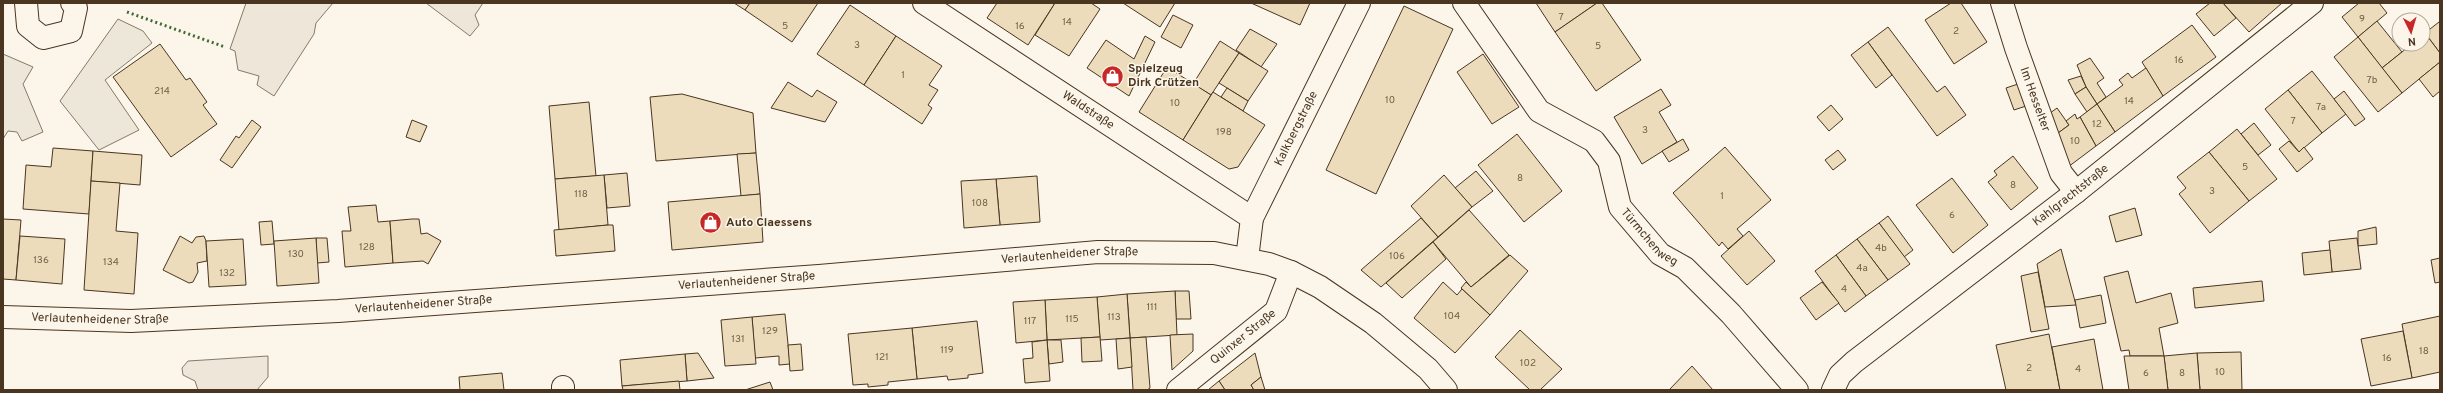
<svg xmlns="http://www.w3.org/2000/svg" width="2443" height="393" viewBox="0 0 2443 393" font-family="Overpass,sans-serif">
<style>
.green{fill:#ede6d9;stroke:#887966}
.parking{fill:#ede7d9;stroke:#887966}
.building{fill:#ecdcbc;stroke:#4a3520}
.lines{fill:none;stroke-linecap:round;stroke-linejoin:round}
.minor-casing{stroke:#4a3520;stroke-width:24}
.tertiary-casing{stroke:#4a3520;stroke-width:24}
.secondary-casing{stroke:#4a3520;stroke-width:24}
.minor{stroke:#fbf6e9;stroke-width:22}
.tertiary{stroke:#fbf6e9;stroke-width:22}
.secondary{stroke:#fbf6e9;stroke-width:22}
.hedge{stroke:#436837;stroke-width:3;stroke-dasharray:2 3;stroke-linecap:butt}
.labels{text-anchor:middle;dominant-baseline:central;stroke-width:3;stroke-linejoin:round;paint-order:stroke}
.number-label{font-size:10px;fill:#725f47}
.poi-label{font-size:12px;font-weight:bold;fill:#4a3520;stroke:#fbf6e9;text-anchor:start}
.street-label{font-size:12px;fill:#4a3520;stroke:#fbf6e9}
</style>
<rect width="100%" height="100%" fill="#fbf6e9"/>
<g class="green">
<polygon points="246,3 333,3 316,23 314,34 274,96 257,85 259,76 238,70 235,51 230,49"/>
<polygon points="426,3 483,3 475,15 479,25 470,36"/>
<polygon points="268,356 268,377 257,390 198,390 195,381 183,375 182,368 188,361"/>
</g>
<g class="parking">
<polygon points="118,19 143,31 152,43 105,80 139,130 99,150 60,101"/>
<polygon points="3,54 33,67 23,84 43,132 22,141 17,132 8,131 3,139"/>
</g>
<g class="building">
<polygon points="734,3 750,3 745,10"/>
<polygon points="750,3 818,3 792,42 745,10"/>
<polygon points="997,3 1055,3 1028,45 987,18"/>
<polygon points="1055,3 1091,3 1100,9 1069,56 1035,35"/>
<polygon points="1123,3 1175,3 1160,27"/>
<polygon points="1251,3 1310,3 1300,25"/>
<polygon points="1536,3 1597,3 1555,32"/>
<polygon points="1597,3 1602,3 1641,60 1596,91 1555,32"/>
<polygon points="1951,3 1961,3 1987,42 1954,64 1925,20"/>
<polygon points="2210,3 2223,3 2236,18 2214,36 2196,14"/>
<polygon points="2223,3 2282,3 2249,32"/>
<polygon points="2359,3 2379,3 2387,13 2358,37 2342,17"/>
<polygon points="850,5 896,36 864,85 817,54"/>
<polygon points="1404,6 1453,29 1376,194 1326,170"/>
<polygon points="1173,15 1193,25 1181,48 1161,37"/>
<polygon points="2377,21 2402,52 2382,68 2358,37"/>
<polygon points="2439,22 2440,24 2440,53 2425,33"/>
<polygon points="2192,25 2216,57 2163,96 2142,62"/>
<polygon points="1888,27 1937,92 1945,86 1966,115 1937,136 1868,42"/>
<polygon points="1250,29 1277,44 1261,67 1236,50"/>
<polygon points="2425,33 2440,53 2440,62 2402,93 2382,68 2412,44 2423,44"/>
<polygon points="896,36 942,66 929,85 938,90 928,105 932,108 922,124 864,85"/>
<polygon points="1145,36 1155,42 1129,96 1087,68 1106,40 1134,59"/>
<polygon points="2358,37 2402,93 2378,112 2334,57"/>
<polygon points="1220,41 1239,53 1211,95 1193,84"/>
<polygon points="1868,42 1892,75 1876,88 1851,55"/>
<polygon points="160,44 186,80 190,78 207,102 203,105 217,124 171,157 113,77"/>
<polygon points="1239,53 1268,71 1248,101 1219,83"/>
<polygon points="1483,54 1519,107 1492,124 1457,72"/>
<polygon points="2090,58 2104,78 2097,83 2106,97 2097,104 2086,87 2077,65"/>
<polygon points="2440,62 2440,91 2433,97 2419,79"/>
<polygon points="1167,67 1211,95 1183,140 1139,112"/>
<polygon points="2146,68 2163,96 2115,132 2097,104 2123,85 2119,80 2128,73 2132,78"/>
<polygon points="2312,71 2346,114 2322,133 2288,90"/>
<polygon points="2081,76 2086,87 2075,94 2068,80"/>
<polygon points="788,82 812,97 817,90 837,102 825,122 771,108"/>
<polygon points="2018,84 2026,106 2014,110 2006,88"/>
<polygon points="2086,87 2097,104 2087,112 2075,94"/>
<polygon points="1227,88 1248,101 1243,111 1221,97"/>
<polygon points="1661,89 1671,105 1659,112 1677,142 1642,164 1614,117"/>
<polygon points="2288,90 2322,133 2299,152 2265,109"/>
<polygon points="2344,91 2365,119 2355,126 2334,99"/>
<polygon points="1213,92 1265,125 1238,167 1229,169 1183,140"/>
<polygon points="682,94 753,113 756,153 656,161 650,97"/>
<polygon points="589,102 596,176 555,179 549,106"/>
<polygon points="2097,104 2115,132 2096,146 2080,117"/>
<polygon points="1831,105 1843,119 1829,131 1817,117"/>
<polygon points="2057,108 2069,125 2054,136 2046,116"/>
<polygon points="2075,114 2077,119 2080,117 2096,146 2068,167 2054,136 2069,125 2066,121"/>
<polygon points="252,120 261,127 232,168 220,160 236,136 239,138"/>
<polygon points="412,120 427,126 420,142 406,137"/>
<polygon points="2254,123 2271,145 2258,155 2241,134"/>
<polygon points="2237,129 2277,179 2249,201 2209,152"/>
<polygon points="1517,134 1562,191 1524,222 1478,165"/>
<polygon points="1683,139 1689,150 1669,162 1662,151"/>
<polygon points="2289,141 2299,152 2304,147 2313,159 2297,172 2279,149"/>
<polygon points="1725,147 1771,200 1737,229 1743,236 1728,249 1722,242 1719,246 1673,193"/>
<polygon points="53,148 93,151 89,214 23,209 26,165 51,167"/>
<polygon points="1838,150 1846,160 1833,170 1825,160"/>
<polygon points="93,151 142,155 140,185 91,181"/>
<polygon points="2209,152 2249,201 2210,233 2179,194 2186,188 2177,177"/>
<polygon points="756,153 760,194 741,196 737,154"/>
<polygon points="2013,156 2038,188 2011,210 1988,182 1997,175 1994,171"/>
<polygon points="1476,171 1493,191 1472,207 1455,188"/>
<polygon points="627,173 630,206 607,208 604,175"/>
<polygon points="604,175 608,225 559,230 555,179"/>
<polygon points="1444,175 1472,207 1438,237 1411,206"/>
<polygon points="1037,176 1040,222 1000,225 996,179"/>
<polygon points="1952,178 1988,225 1953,253 1916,205"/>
<polygon points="996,179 1000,225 964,228 961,181"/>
<polygon points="91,181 120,183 116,231 138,233 134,294 84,290"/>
<polygon points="760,194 763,242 672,250 668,202"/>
<polygon points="376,205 378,222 390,221 393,263 345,267 342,231 351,231 348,207"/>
<polygon points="2135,208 2142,235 2116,242 2109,216"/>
<polygon points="1469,210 1509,255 1471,287 1433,242"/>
<polygon points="1888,216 1913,250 1904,257 1879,223"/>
<polygon points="1421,218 1438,237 1381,287 1361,270"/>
<polygon points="3,219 21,220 16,280 3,279"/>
<polygon points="412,219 419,219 421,234 427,233 441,241 428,264 423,261 393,263 390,221"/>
<polygon points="272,221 274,244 261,245 259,222"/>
<polygon points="1879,223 1910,264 1888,280 1857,239"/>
<polygon points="608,225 613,225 615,251 556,256 554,230"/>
<polygon points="2376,227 2377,244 2358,246 2358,231"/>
<polygon points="1749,231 1775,261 1747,285 1721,256"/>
<polygon points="20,236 65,239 62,284 16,280"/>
<polygon points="180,236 192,243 196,237 204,236 206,241 207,261 197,263 198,272 193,282 189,283 163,270"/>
<polygon points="316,238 327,238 329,262 317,263"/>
<polygon points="316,238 319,283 277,286 274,241"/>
<polygon points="2357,238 2361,269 2332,272 2329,241"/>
<polygon points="243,239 246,285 209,287 206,241"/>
<polygon points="1857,239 1888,280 1866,296 1836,255"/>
<polygon points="1433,242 1446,259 1402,298 1386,283"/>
<polygon points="2061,249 2076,305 2045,307 2037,264"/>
<polygon points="2330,250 2332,272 2304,275 2302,253"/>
<polygon points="1510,255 1528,271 1490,315 1461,288 1466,282 1471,287"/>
<polygon points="1836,255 1866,296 1845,312 1815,271"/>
<polygon points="2440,258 2440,282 2435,283 2431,260"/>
<polygon points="2128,271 2136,303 2171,293 2178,323 2159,328 2164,356 2130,356 2129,350 2121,351 2104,277"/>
<polygon points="2038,272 2049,329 2031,332 2021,276"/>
<polygon points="2262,281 2264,301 2195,308 2193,288"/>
<polygon points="1443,282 1457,295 1462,289 1490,315 1455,353 1414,318"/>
<polygon points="1822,282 1839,303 1816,320 1800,298"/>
<polygon points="1175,291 1189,291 1191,319 1176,319"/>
<polygon points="1175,291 1177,335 1130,338 1127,294"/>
<polygon points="1127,294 1130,338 1100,340 1097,297"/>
<polygon points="2101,295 2106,323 2080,328 2075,300"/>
<polygon points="1097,297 1100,337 1047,340 1045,300"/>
<polygon points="1045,300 1047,340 1016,343 1013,302"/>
<polygon points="785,314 790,364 779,365 779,356 755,358 752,317"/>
<polygon points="2440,316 2440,372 2412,378 2402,324"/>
<polygon points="752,317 756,364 725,366 721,320"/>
<polygon points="977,321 983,373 968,375 968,378 948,380 947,376 917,379 912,328"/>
<polygon points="912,328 917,379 888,382 888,385 868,387 868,384 853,385 848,334"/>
<polygon points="1520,330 1562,369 1540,390 1530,390 1495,357"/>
<polygon points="2403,331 2412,378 2371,386 2361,339"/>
<polygon points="1193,334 1193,351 1172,370 1170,335"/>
<polygon points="2049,334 2060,390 2003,390 2006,390 1996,345"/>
<polygon points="1100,337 1102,361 1082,362 1081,338"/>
<polygon points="1146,337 1150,388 1147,390 1133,390 1130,338"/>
<polygon points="1130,338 1132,367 1118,369 1116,339"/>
<polygon points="2094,339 2103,390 2060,390 2052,347"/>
<polygon points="1047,340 1061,340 1063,362 1049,364"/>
<polygon points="1047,340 1050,381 1025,383 1023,359 1033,358 1032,342"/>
<polygon points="801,344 803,370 790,371 788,345"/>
<polygon points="2241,352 2242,390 2200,390 2197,353"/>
<polygon points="698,353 714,378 687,381 685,354"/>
<polygon points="1255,353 1261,377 1251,385 1254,390 1225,390 1219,381"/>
<polygon points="2197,353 2200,390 2168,390 2164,356"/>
<polygon points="685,354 687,381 622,386 620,360"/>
<polygon points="2124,356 2164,356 2168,390 2129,390"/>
<polygon points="1692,366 1713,390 1669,390"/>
<polygon points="502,373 504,390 460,390 459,377"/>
<polygon points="1261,377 1265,390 1254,390 1251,385"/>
<polygon points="679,381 680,390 623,390 622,386"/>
<polygon points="1219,381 1225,390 1208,390"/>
<polygon points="770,382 773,390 745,390"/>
</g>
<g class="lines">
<defs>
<g id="minor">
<polyline points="26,3 28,26 43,38 71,31 76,8 72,3"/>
<path id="s1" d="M924,3L1252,218"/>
<path id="s2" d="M1464,3L1539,111L1594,141L1609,161L1620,207L1660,254L1685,268L1731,314L1797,390"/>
<path id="s3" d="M2002,3L2016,48L2061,173L2076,192"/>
<polyline points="563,387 563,390"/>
<path id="s4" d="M1178,390L1276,311L1291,272"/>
<path id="s5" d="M1833,390L1840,375L1854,362L2076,192L2312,3"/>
</g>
<g id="tertiary">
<path id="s6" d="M1247,259L1252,218L1359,3"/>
</g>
<g id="secondary">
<path id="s7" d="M3,317L131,321L338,311L819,276L1098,252L1214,253L1269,264L1291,272L1320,287L1373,323L1428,369L1446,390"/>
</g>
</defs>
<use href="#minor" class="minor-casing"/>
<use href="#tertiary" class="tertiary-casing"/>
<use href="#secondary" class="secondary-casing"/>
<use href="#minor" class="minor"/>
<use href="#tertiary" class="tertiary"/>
<use href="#secondary" class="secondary"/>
<polyline class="hedge" points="127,12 225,47"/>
</g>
<defs>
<symbol id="shop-disc" viewBox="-11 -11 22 22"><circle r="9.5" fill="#c62828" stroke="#fbf6e9"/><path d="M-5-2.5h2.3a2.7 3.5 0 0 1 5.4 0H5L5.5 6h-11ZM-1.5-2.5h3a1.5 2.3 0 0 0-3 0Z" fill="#fff"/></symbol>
</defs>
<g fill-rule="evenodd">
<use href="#shop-disc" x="1100" y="64" width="25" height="25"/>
<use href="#shop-disc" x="698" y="210" width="25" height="25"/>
</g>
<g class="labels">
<g class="number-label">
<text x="1561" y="17">7</text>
<text x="2362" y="19">9</text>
<text x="1067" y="22">14</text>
<text x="785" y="26">5</text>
<text x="1020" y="26">16</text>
<text x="1956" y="31">2</text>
<text x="857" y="45">3</text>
<text x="1598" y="46">5</text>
<text x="2179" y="60">16</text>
<text x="903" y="75">1</text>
<text x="2372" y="80">7b</text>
<text x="162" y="91">214</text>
<text x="1390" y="100">10</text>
<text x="2129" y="101">14</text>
<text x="1175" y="103">10</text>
<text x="2321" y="107">7a</text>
<text x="2293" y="121">7</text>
<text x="2097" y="124">12</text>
<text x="1645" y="130">3</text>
<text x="1224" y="132">198</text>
<text x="2075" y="141">10</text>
<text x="2245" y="167">5</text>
<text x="1520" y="178">8</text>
<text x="2013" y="185">8</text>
<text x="2212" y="191">3</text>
<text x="581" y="194">118</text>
<text x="1722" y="196">1</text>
<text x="980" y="203">108</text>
<text x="1952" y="215">6</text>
<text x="367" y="247">128</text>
<text x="1881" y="248">4b</text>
<text x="296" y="254">130</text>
<text x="1397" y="256">106</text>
<text x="41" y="260">136</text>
<text x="111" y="262">134</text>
<text x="1862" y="268">4a</text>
<text x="227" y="273">132</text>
<text x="1844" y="289">4</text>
<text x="1152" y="307">111</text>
<text x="1452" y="316">104</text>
<text x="1114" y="317">113</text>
<text x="1072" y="319">115</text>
<text x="1030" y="321">117</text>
<text x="770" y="331">129</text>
<text x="738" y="339">131</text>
<text x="947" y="350">119</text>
<text x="2424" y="351">18</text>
<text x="882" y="357">121</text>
<text x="2387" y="358">16</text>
<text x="1528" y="363">102</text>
<text x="2029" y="368">2</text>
<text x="2078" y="369">4</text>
<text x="2220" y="372">10</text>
<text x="2146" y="373">6</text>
<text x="2182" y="373">8</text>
</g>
<g class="poi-label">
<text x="1128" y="69">Spielzeug<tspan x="1128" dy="14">Dirk Crützen</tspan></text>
<text x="726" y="223">Auto Claessens</text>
</g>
<g class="street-label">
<text stroke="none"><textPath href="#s3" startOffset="102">Im Hesselter</textPath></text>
<text stroke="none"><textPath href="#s1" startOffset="196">Waldstraße</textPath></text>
<text stroke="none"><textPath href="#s6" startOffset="141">Kalkbergstraße</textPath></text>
<text stroke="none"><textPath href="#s5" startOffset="309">Kahlgrachtstraße</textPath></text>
<text stroke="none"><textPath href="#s2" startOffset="309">Türmchenweg</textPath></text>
<text stroke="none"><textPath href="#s7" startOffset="1069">Verlautenheidener Straße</textPath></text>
<text stroke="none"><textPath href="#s7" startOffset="745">Verlautenheidener Straße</textPath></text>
<text stroke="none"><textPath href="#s7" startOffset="421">Verlautenheidener Straße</textPath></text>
<text stroke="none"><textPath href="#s7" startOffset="97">Verlautenheidener Straße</textPath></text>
<text stroke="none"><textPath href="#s4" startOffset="84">Quinxer Straße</textPath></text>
</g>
</g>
<rect width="2443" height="393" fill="none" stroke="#4a3520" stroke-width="8"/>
<g transform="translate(2411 32) rotate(175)"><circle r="19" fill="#fbf6e9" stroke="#b4a999"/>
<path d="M0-3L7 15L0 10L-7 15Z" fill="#c62828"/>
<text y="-6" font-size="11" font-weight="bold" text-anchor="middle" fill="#4a3520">N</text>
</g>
</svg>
